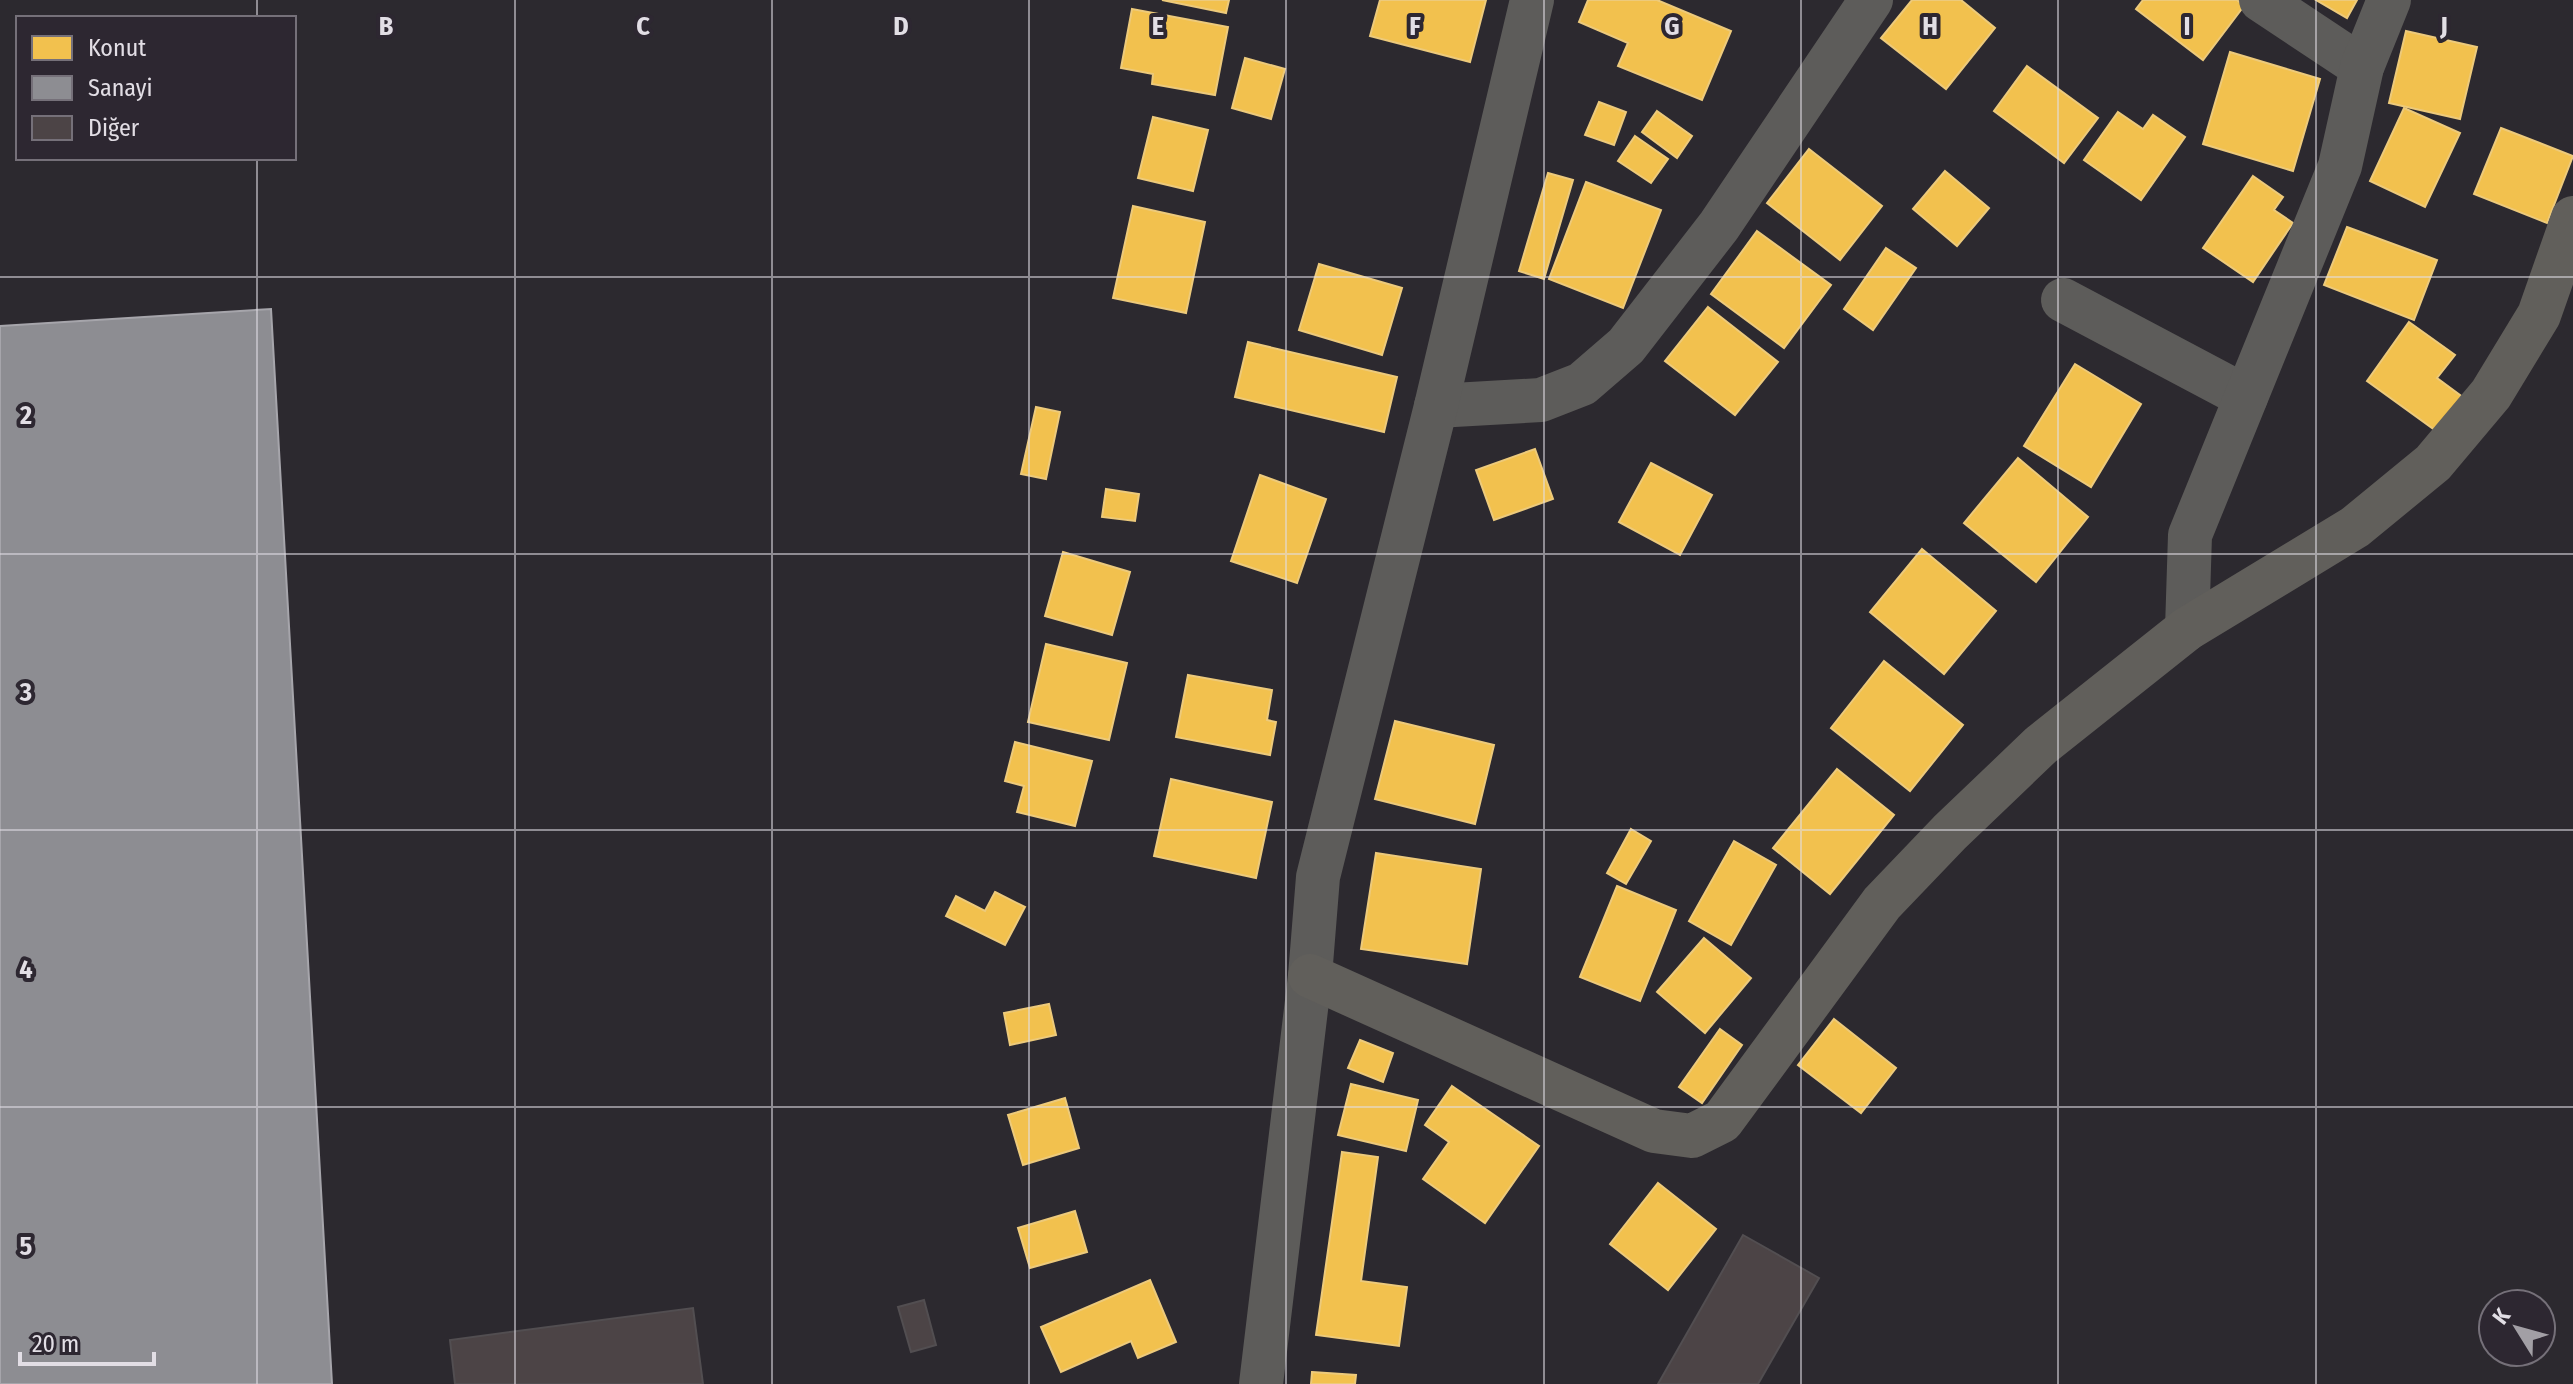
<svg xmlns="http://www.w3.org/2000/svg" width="2573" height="1384" viewBox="0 0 2573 1384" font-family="'Fira Sans Condensed',sans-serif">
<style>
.homes{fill:#f2c14e;stroke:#edca7b;stroke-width:2}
.industry{fill:#8d8d92;stroke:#a6a5ab;stroke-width:2}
.building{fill:#4c4446;stroke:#524e51;stroke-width:2}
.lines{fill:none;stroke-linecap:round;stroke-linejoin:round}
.street{stroke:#5d5c5a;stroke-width:44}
.secondary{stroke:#615f5b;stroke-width:44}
.grid{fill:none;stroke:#e2dee5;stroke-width:2;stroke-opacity:0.55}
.grid-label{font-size:26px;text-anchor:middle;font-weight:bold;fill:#e2dee5;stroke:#2d2731;stroke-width:8;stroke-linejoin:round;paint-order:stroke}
</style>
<rect width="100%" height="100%" fill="#2c292f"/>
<g class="homes">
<polygon points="1162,0 1229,0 1226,13"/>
<polygon points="1380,0 1486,0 1470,62 1370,36"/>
<polygon points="1588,0 1657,0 1731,31 1702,100 1618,66 1628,43 1579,22"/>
<polygon points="1912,0 1961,0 1995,28 1946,89 1881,38"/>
<polygon points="2143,0 2237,0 2244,6 2203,60 2136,9"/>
<polygon points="2316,0 2357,0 2347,18"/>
<polygon points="1132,9 1228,27 1215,95 1152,84 1153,74 1121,68"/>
<polygon points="2406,31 2477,47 2460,119 2389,103"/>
<polygon points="2230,52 2320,79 2293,171 2203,144"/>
<polygon points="1245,58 1285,69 1271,119 1232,108"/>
<polygon points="2027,66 2098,118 2064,163 1994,111"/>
<polygon points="1599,102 1626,112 1614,145 1585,135"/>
<polygon points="2404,108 2460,133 2425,207 2370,181"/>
<polygon points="1657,111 1692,136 1677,158 1642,132"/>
<polygon points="2118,112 2143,129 2153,115 2185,137 2141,200 2084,160"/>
<polygon points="1153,117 1208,130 1193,191 1138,178"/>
<polygon points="2501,128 2573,156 2547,223 2474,194"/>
<polygon points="1635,136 1668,159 1651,183 1618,161"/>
<polygon points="1809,149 1882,206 1840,260 1767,203"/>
<polygon points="1945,171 1989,208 1957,246 1913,209"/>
<polygon points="1548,173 1573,180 1544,279 1519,271"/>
<polygon points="2253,176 2283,197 2274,210 2293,223 2253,282 2203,248"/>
<polygon points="1586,182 1661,210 1623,308 1549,279"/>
<polygon points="1133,206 1205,222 1186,313 1113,298"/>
<polygon points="2347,227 2437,260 2414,320 2324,285"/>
<polygon points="1757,231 1831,285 1784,348 1711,294"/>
<polygon points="1886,248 1916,268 1873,330 1844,309"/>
<polygon points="1319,264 1402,288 1382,355 1299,330"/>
<polygon points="1708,307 1778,362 1735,415 1665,361"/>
<polygon points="2409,322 2455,355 2437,378 2464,398 2439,433 2367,381"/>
<polygon points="1248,342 1397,377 1384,432 1235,397"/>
<polygon points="2075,364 2141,404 2091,487 2024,446"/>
<polygon points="1036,407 1060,412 1046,479 1021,474"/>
<polygon points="1535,449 1553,499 1494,520 1476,470"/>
<polygon points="2018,458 2088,517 2036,582 1964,523"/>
<polygon points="1651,463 1712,495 1680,555 1619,522"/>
<polygon points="1260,475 1326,499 1297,583 1231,561"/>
<polygon points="1106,489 1139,494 1135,521 1102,517"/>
<polygon points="1922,549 1996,611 1944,674 1870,612"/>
<polygon points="1063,552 1130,572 1112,635 1045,616"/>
<polygon points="1046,644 1127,663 1109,740 1028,722"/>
<polygon points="1884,661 1963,725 1910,791 1831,728"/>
<polygon points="1188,675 1272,690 1267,720 1276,722 1270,755 1176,737"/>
<polygon points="1395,721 1494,745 1475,824 1375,799"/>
<polygon points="1015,742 1092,761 1075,826 1017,812 1024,786 1005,781"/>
<polygon points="1837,769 1894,815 1830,894 1773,848"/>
<polygon points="1171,779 1272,802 1256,878 1154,856"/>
<polygon points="1631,829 1651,841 1626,884 1607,873"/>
<polygon points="1734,841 1776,865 1731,945 1689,921"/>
<polygon points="1376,853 1481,869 1467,964 1361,949"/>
<polygon points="1617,886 1676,910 1640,1001 1580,977"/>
<polygon points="995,892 1025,907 1005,945 946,916 956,896 985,911"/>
<polygon points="1704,938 1751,978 1705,1033 1657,992"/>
<polygon points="1049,1004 1056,1035 1010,1045 1004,1013"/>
<polygon points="1834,1019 1896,1068 1861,1113 1798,1065"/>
<polygon points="1720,1029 1742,1045 1702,1103 1679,1087"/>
<polygon points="1360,1040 1393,1053 1383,1082 1348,1068"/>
<polygon points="1351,1084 1418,1100 1406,1151 1338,1135"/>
<polygon points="1452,1086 1539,1146 1485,1223 1423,1179 1449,1142 1425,1125"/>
<polygon points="1065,1098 1079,1148 1023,1165 1008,1115"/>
<polygon points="1342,1152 1378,1157 1361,1281 1407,1287 1399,1346 1316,1335"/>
<polygon points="1658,1183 1716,1229 1668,1290 1610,1244"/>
<polygon points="1075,1211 1087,1252 1030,1268 1018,1228"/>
<polygon points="1150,1280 1176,1342 1138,1358 1131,1341 1061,1372 1041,1327"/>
<polygon points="1312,1372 1356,1375 1355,1384 1311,1384"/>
</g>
<polygon class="industry" points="271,309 332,1384 0,1384 0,326"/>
<g class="building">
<polygon points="1743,1235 1819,1278 1758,1384 1658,1384"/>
<polygon points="924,1300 936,1345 911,1352 898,1307"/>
<polygon points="693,1308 703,1384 455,1384 450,1340"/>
</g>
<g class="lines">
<g class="street">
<polyline points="2261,0 2362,67"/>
<polyline points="2063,300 2246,397"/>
<polyline points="1436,406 1541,400 1582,384 1626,346 1719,226 1871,0"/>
<polyline points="2187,629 2190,535 2340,166 2362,67 2389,0"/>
<polyline points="1261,1384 1310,976 1318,877 1436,406 1532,0"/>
</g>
<polyline class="secondary" points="1310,976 1654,1131 1692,1136 1722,1121 1882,903 1950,832 2041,745 2187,629 2355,527 2433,463 2491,394 2539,315 2573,218"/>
</g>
<path class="grid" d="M257,0V18M515,0V1384M772,0V1384M1029,0V1384M1286,0V1384M1544,0V1384M1801,0V1384M2058,0V1384M2316,0V1384M257,158V1384M0,277H2573M0,554H2573M0,830H2573M0,1107H2573"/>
<g class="grid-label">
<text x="386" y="35">B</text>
<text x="643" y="35">C</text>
<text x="901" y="35">D</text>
<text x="1158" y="35">E</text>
<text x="1415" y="35">F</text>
<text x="1672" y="35">G</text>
<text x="1930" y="35">H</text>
<text x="2187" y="35">I</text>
<text x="2444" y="35">J</text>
<text x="26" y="424">2</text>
<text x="26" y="701">3</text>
<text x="26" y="978">4</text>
<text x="26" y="1255">5</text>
</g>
<rect x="16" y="16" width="280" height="144" fill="#2d2731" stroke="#757079" stroke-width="2"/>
<rect x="32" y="36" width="40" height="24" fill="#f2c14e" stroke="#757079" stroke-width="2"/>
<text x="88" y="56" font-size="24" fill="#e2dee5">Konut</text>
<rect x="32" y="76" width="40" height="24" fill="#8d8d92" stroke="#757079" stroke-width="2"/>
<text x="88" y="96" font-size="24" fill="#e2dee5">Sanayi</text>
<rect x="32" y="116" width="40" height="24" fill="#4c4446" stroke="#757079" stroke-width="2"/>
<text x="88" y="136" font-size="24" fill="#e2dee5">Diğer</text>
<g transform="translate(2517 1328) rotate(307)"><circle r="38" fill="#2d2731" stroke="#757079" stroke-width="2"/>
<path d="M0-6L14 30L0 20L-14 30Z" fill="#a29fa5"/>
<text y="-12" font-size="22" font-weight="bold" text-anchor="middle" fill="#e2dee5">K</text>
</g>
<path d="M20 1352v12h134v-12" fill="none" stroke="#e2dee5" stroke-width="4"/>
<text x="32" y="1352" font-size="24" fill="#e2dee5" stroke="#2d2731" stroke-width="6" paint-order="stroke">20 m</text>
</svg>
